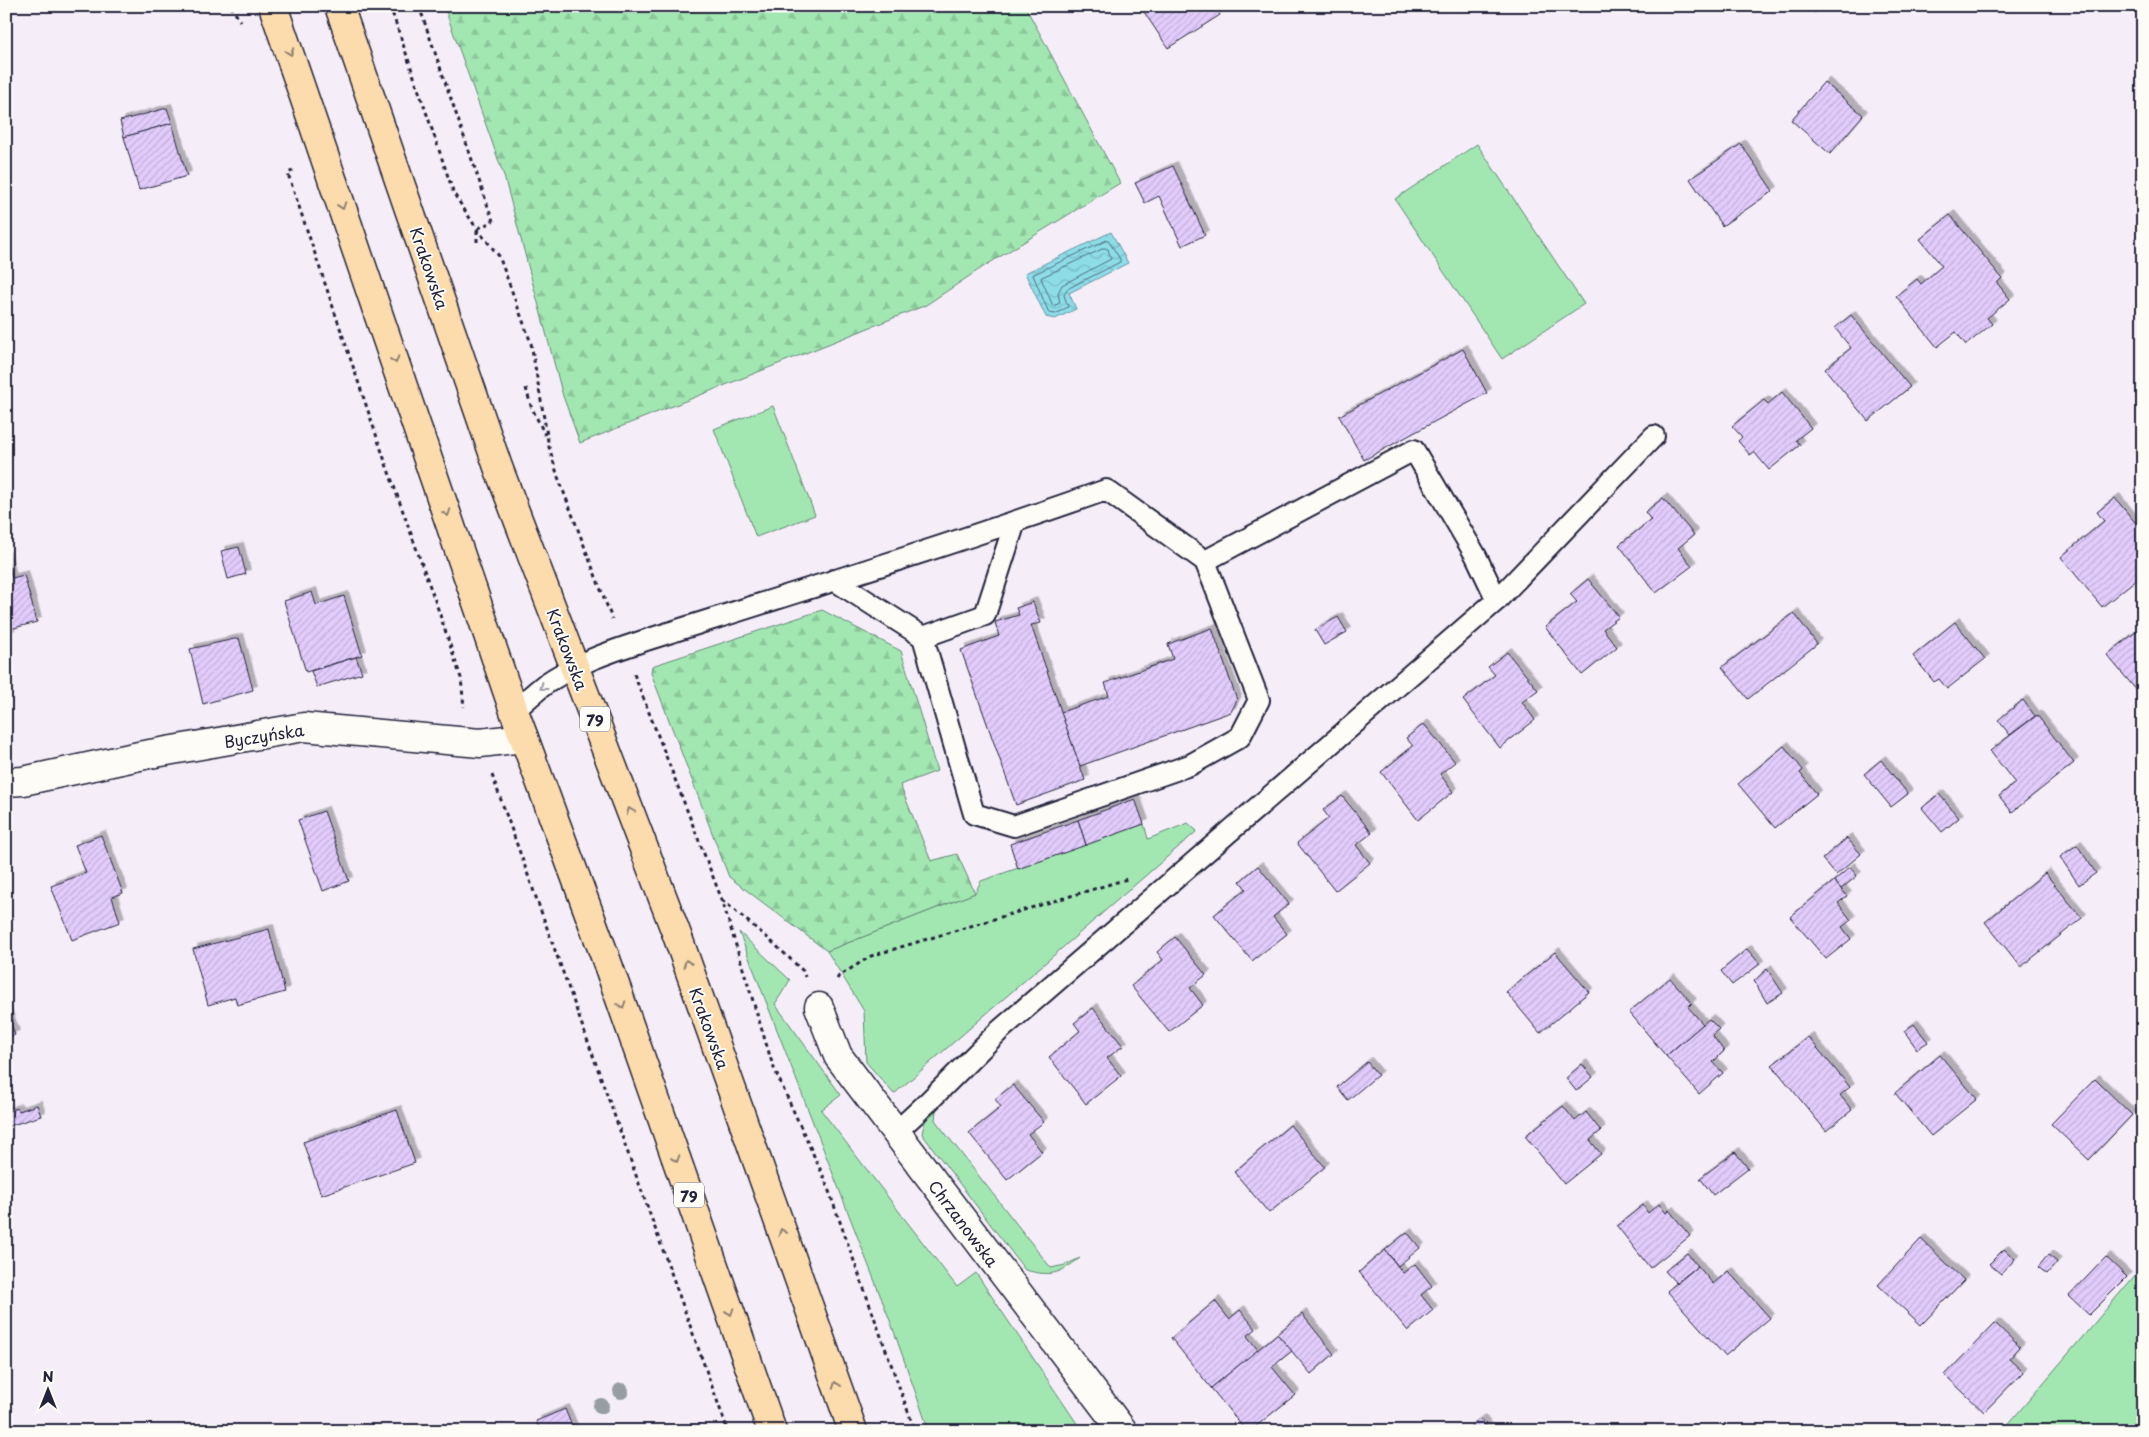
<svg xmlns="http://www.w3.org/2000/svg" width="2149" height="1437" viewBox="0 0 2149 1437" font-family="'Playpen Sans',sans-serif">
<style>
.green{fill:#a2e7b2;stroke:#628476}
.forest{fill:url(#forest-firs);stroke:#628476}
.water{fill:url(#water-waves);stroke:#6292a2}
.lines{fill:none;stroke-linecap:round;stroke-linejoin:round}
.shore{stroke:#4d6d80;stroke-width:1}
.building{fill:url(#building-hatch);stroke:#22223b;filter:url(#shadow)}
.lane-casing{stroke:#22223b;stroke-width:24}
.street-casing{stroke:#22223b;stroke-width:31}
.primary-casing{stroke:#22223b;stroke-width:31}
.path{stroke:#22223b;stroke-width:3;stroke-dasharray:4 4;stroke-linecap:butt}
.lane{stroke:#fdfcf7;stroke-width:20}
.street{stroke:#fdfcf7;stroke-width:28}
.primary{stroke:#fcdcac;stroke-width:28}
.tree{fill:#969ea4}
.oneway{stroke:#8f7f74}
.oneway2{stroke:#9a9aa2}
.labels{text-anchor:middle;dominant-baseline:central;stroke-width:4;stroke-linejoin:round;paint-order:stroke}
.shield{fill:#fdfcf7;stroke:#646373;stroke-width:1}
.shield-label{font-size:15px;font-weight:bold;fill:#22223b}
.street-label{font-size:16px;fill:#22223b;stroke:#fdfcf7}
</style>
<defs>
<pattern id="forest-firs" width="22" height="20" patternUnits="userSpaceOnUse" patternTransform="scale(1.25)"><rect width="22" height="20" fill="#a2e7b2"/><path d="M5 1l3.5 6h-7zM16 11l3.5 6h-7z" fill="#8bc69a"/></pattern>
<pattern id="water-waves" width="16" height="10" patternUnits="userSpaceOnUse" patternTransform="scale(1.25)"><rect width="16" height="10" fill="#8ddde7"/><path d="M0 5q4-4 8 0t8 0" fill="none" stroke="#79bdc7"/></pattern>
<pattern id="building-hatch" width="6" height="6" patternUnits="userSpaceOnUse" patternTransform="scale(1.25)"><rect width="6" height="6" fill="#e2ccfc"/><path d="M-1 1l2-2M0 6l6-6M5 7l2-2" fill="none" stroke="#c2afd9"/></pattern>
<filter id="shadow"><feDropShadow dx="4.5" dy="-4.5" stdDeviation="0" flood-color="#0004"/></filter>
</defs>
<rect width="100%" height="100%" fill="#f5eef8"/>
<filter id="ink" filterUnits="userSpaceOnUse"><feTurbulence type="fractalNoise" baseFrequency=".02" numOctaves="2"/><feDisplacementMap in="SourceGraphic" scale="10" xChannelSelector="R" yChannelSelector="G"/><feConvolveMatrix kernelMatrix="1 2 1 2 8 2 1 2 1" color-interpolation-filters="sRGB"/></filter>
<g filter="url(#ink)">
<g class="green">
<polygon points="1477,144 1584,304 1502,359 1395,199"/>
<polygon points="773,406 815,515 756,537 714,429"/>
<polygon points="1188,823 1197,831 894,1094 866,1062 864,1011 827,951 975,893 981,881 1144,824 1148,839"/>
<polygon points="739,932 790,980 775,1004 841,1095 821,1110 957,1287 976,1273 1082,1431 929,1431 891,1323"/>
<path d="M936,1110L935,1120L1051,1268L1065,1265L1080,1258C1059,1274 1052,1277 1025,1270L922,1134C924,1123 926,1116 936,1110Z"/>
<polygon points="2143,1266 2143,1431 2003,1431 2005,1428"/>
</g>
<g class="forest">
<polygon points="444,6 1025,6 1120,183 983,267 926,305 580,443 563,396 504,176"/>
<polygon points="822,610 901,651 937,771 900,785 931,861 957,854 975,893 827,951 729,877 651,673 652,666"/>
</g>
<polygon class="water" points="1111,232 1128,263 1069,293 1076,309 1055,319 1046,317 1025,273"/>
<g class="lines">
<g class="shore">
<polygon points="1108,240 1120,259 1120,262 1067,289 1064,295 1068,307 1055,314 1049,313 1033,275"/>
<polygon points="1105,248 1108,249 1111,259 1062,285 1058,293 1060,303 1053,306 1041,278"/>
</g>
</g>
<g class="building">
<polygon points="1140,6 1214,6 1220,15 1168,48"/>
<polygon points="1805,6 1820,6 1815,13"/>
<polygon points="1824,82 1863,115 1830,154 1791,120"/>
<polygon points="167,108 172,123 124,137 120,121"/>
<polygon points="172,123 187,176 139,190 124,137"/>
<polygon points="1741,144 1773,191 1722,226 1690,179"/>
<polygon points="1173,166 1205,235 1182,246 1159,196 1145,203 1135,183"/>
<polygon points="1950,215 2002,278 1997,283 2010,299 1987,318 1992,324 1966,345 1956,332 1937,347 1896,296 1917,279 1921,284 1942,266 1920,239"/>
<polygon points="1851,315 1910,387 1868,421 1825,369 1851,348 1835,328"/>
<polygon points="1463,349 1487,393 1364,460 1339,416"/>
<polygon points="1782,392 1811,428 1796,440 1800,445 1769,470 1754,452 1750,455 1738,441 1742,437 1732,426 1764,400 1768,404"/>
<polygon points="1663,498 1694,535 1678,548 1692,566 1656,593 1619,545 1651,520 1645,512"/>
<polygon points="2115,498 2143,532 2143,574 2102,607 2061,557 2104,521 2097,512"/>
<polygon points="239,547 246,574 228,579 221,551"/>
<polygon points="6,556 12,578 24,575 37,622 10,629 11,634 6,636"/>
<polygon points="1588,579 1619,617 1603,629 1617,647 1582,675 1545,627 1577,602 1570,594"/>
<polygon points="312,592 316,605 344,596 362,655 306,672 284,601"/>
<polygon points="1033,602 1041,623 1031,625 1085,780 1016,805 961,650 999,636 995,622 1019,615 1016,608"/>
<polygon points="1794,613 1817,644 1748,699 1722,667"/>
<polygon points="1338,617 1347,632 1324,645 1315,630"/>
<polygon points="1955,622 1985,659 1947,689 1939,679 1934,682 1913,656"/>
<polygon points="2143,626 2143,698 2107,655"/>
<polygon points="1212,628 1237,700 1231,712 1080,766 1061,712 1109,696 1105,683 1173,659 1168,644"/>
<polygon points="239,638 253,690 203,704 190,649"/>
<polygon points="1507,652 1538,690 1522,702 1535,720 1500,748 1463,700 1495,675 1488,667"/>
<polygon points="356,657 362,673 317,687 311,671"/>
<polygon points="2023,700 2035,716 2010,735 1998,720"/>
<polygon points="2037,715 2074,763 2012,812 1999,796 2015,783 1990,751"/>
<polygon points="1424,724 1455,762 1440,774 1453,792 1418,820 1381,772 1413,746 1406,738"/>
<polygon points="1784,746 1803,770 1800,773 1817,794 1775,828 1738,784"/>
<polygon points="1881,760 1908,794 1891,807 1864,774"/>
<polygon points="1939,794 1959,818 1942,832 1922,808"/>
<polygon points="1342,796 1372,833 1356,845 1370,863 1335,891 1297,843 1329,818 1323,810"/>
<polygon points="1135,799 1144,824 1086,845 1078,820"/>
<polygon points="324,811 349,881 323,891 298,820"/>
<polygon points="1078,820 1086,845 1018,869 1010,844"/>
<polygon points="101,835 123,893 112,897 120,922 72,940 51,886 86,873 75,845"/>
<polygon points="1847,838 1861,854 1836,875 1822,859"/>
<polygon points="2077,845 2096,873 2079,885 2060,857"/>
<polygon points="1258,866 1289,904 1273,917 1287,934 1252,961 1214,915 1246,889 1240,881"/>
<polygon points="1850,867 1857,876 1841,889 1834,881"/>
<polygon points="2045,873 2082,918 2021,967 1985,922"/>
<polygon points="1834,881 1847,896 1838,903 1851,920 1842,927 1851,939 1826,959 1790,917"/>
<polygon points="269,929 285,992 237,1005 235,997 208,1005 193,949"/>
<polygon points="1175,937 1206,975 1190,988 1203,1005 1169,1032 1131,986 1163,960 1157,952"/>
<polygon points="1747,949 1760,964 1732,985 1721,971"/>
<polygon points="1555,952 1589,992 1540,1033 1506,992"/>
<polygon points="1767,969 1783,993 1767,1003 1754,981"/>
<polygon points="1670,978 1692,1003 1688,1007 1703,1024 1666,1056 1629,1012"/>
<polygon points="1093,1008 1123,1046 1107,1058 1121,1076 1086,1104 1049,1057 1080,1031 1074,1023"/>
<polygon points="6,1010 15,1035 6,1038"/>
<polygon points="1709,1019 1719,1029 1712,1035 1724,1051 1713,1062 1723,1073 1699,1094 1666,1056"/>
<polygon points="1914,1024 1928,1042 1917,1049 1904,1031"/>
<polygon points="1808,1037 1850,1087 1840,1095 1852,1110 1826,1131 1772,1065"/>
<polygon points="1940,1055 1977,1099 1931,1136 1895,1093"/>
<polygon points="1367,1062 1378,1075 1348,1100 1337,1087"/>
<polygon points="1582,1064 1593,1077 1576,1091 1566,1078"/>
<polygon points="2095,1079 2132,1115 2089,1160 2051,1124"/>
<polygon points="1013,1085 1044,1122 1028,1134 1042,1152 1007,1180 969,1133 1001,1107 995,1099"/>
<polygon points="37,1105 41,1116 6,1127 6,1112 17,1108 19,1111"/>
<polygon points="1563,1106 1575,1121 1586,1112 1601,1131 1590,1140 1601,1154 1564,1184 1525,1136"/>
<polygon points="397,1110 415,1163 321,1195 303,1142"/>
<polygon points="1290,1125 1325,1167 1269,1213 1234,1172"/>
<polygon points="1735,1152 1748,1168 1713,1195 1700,1178"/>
<polygon points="1659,1204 1666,1213 1669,1210 1690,1236 1650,1268 1617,1226 1643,1205 1648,1213"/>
<polygon points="1407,1232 1420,1248 1398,1266 1385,1250"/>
<polygon points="1921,1239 1964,1280 1921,1325 1878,1285"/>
<polygon points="2004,1249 2015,1259 2001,1274 1989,1264"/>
<polygon points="1385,1250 1403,1273 1415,1264 1432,1286 1421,1295 1433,1310 1408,1331 1359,1272"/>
<polygon points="1687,1253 1698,1266 1676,1283 1665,1271"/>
<polygon points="2048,1255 2057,1262 2047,1274 2038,1267"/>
<polygon points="2106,1257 2127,1277 2089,1315 2069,1296"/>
<polygon points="1698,1266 1713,1284 1728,1271 1770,1318 1725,1356 1667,1291"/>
<polygon points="1215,1301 1229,1319 1240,1310 1256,1329 1247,1336 1258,1350 1211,1388 1171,1338"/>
<polygon points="1302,1314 1334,1354 1311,1374 1277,1334"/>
<polygon points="1995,1323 2020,1347 2009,1359 2023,1372 1984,1412 1945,1375"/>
<polygon points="1277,1334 1292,1351 1272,1367 1295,1395 1250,1431 1246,1431 1211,1388"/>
<polygon points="565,1409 574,1431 540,1431 536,1421"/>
<polygon points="1480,1419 1490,1431 1465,1431"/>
</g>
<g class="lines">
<defs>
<g id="lane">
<polyline points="1205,561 1414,450 1476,556 1497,600"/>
<polyline points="923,637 985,615 1015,522"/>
<path d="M514,711C524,702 534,693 544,685C574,664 609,652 643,641C798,592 953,544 1106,490L1205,561L1259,700L1240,737L1190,765L1014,826L974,814L923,637L834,580"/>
<polyline points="895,1133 926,1104 999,1031 1497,600 1654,436"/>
</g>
<g id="street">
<polyline points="6,782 23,781 144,755 304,727 480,743 524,738"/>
<polyline points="819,1007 838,1056 1123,1431"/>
</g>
<g id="primary">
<polyline points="273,6 514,711 606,959 772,1431"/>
<polyline points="339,6 498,467 677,935 853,1431"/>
</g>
</defs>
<use href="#lane" class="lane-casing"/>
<use href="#street" class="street-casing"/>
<use href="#primary" class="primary-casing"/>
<g class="path">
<polyline points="231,6 240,21"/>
<polyline points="390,6 454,194 477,229 499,256 531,343 549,447 558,477 612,619"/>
<polyline points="419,6 493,221 477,229"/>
<polyline points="293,170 288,174 386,464 438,609 461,678 464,707"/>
<polyline points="477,230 477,244"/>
<polyline points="526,388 531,406 545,435"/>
<polyline points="634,674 722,900 773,1066 825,1180 915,1431"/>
<polyline points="492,775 728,1431"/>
<polyline points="722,900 769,939 803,971 805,977"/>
<polyline points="837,979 839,976 871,956 1127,879"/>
</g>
<use href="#lane" class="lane"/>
<use href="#street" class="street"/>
<use href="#primary" class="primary"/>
</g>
<g class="tree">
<circle cx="621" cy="1391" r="8"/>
<circle cx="601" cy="1406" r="8"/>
</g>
<defs><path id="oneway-chevron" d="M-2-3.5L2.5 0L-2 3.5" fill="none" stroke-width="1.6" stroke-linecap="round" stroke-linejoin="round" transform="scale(1.25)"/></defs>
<g class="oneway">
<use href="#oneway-chevron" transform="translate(290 52) rotate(70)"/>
<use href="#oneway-chevron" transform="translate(342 206) rotate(71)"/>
<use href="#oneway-chevron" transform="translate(395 360) rotate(71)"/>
<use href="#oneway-chevron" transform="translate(447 513) rotate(71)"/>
<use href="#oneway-chevron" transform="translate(630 811) rotate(-111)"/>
<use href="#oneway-chevron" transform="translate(687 963) rotate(-110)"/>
<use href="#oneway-chevron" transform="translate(622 1005) rotate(71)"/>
<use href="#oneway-chevron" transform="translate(676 1159) rotate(71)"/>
<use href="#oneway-chevron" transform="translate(782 1232) rotate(-110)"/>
<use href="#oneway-chevron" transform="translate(730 1312) rotate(71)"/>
<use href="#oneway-chevron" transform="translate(836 1385) rotate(-110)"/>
</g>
<use class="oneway2" href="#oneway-chevron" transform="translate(543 687) rotate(144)"/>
</g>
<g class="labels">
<g class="shield">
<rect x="580" y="706.5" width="30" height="25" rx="4"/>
<rect x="674" y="1182.5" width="30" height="25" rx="4"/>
</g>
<g class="shield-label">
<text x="595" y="719">79</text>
<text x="689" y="1195">79</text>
</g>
<g class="street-label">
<text transform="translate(430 268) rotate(71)">Krakowska</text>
<text transform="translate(568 649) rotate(69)">Krakowska</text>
<text transform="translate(264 735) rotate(-9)">Byczyńska</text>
<text transform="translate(710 1028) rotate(70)">Krakowska</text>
<text transform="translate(964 1223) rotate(53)">Chrzanowska</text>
</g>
</g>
<rect width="2149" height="1437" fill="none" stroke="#fdfcf7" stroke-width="25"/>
<rect x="12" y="12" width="2124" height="1412" fill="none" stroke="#22223b" stroke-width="2" filter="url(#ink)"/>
<g transform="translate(48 1390)" stroke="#fdfcf7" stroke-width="4" paint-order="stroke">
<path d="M0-4L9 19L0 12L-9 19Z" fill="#22223b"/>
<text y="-8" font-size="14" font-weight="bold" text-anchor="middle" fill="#22223b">N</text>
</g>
</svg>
